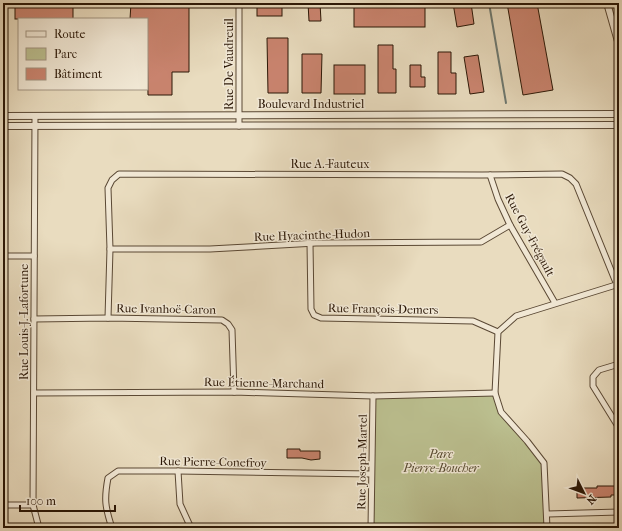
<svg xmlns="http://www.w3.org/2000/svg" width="622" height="531" viewBox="0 0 622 531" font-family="'IM FELL French Canon',serif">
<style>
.green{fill:#bbbf8f;stroke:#736b4a}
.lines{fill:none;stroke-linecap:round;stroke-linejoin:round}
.stream{stroke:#6d7971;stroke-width:2}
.building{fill:#ca846f;stroke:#2b1706}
.minor-casing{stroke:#5a4834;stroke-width:7}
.tertiary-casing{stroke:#5a4834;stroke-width:8}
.minor{stroke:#f1e8d5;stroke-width:5}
.tertiary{stroke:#f1e8d5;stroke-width:6}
.labels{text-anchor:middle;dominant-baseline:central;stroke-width:3;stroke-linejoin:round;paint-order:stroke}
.street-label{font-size:12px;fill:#2b1706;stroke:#f1e8d5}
.park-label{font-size:12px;font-style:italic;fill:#56492f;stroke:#f1e8d5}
</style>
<rect width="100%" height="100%" fill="#e9dcbf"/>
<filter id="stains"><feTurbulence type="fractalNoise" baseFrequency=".005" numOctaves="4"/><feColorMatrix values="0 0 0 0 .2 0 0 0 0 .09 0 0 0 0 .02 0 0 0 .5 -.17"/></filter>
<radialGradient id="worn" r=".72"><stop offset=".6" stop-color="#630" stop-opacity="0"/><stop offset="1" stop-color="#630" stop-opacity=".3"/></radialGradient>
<polygon class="green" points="495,393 501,412 544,463 547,528 371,528 373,396"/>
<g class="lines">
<polyline class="stream" points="489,3 506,103"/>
</g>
<g class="building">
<rect x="15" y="3" width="58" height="16"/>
<polygon points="131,3 189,3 189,72 172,72 172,95 148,95 147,19 130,19"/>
<rect x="257" y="3" width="25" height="13"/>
<polygon points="308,3 320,3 321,21 309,21"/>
<rect x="354" y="3" width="71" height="24"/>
<polygon points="453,3 471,3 474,24 457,27"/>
<polygon points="507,3 537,3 553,90 523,95"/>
<polygon points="267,38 288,38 288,93 268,93"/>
<polygon points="378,45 393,45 393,69 396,69 396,93 378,93"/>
<polygon points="438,52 451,52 451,73 456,73 456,94 438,94"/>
<polygon points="302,54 322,54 321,93 302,93"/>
<polygon points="478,55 484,92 470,94 464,57"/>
<rect x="334" y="65" width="31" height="29"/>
<polygon points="410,65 421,65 421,77 425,77 425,87 410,87"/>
<polygon points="287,449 300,449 300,451 320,451 320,459 311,460 302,458 287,458"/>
<polygon points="597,486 619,486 619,495 611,495 611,497 577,498 577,488 597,488"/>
</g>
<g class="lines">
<defs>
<g id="minor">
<polyline points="239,3 239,126"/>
<polyline points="35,116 33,505 39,528"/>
<polyline points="490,175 498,199 510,225 555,303"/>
<polyline points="310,243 311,309 314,315 321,318 473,321 498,332"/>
<polyline points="110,249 210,249 316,243 481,242 510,225"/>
<polyline points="3,256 34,256"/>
<polyline points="108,318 110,249 108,188 112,180 119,174 482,175 562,174 570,178 576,184 617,285"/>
<polyline points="34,319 108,318 222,320 228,324 232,330 234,392"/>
<polyline points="619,364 599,370 593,377 593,386 619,428"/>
<polyline points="34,393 234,392 373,396 495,393"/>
<polyline points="178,471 180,504 191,528"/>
<polyline points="3,505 33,505"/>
<polyline points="548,514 619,512"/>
<path d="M112,528C105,507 104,499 108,478L118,471H178L371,474"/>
<polyline points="371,528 373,396"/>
<polyline points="547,528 544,463 527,441 501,412 495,393 498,332 516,316 619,284"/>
</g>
<g id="tertiary">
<polyline points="607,3 619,45"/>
<polyline points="3,116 619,114"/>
<polyline points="3,126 619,125"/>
</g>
</defs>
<use href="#minor" class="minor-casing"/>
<use href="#tertiary" class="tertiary-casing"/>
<use href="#minor" class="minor"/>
<use href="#tertiary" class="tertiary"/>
</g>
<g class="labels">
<g class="street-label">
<text transform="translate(229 64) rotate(-90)">Rue De Vaudreuil</text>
<text x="311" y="104">Boulevard Industriel</text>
<text x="330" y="164">Rue A.-Fauteux</text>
<text transform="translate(312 235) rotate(-2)">Rue Hyacinthe-Hudon</text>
<text transform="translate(530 235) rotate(62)">Rue Guy-Frégault</text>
<text transform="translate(166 309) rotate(1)">Rue Ivanhoë-Caron</text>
<text transform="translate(383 309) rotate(1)">Rue François-Demers</text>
<text transform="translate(24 322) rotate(-90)">Rue Louis-J.-Lafortune</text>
<text transform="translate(264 383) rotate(1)">Rue Étienne-Marchand</text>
<text transform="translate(213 462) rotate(1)">Rue Pierre-Conefroy</text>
<text transform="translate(362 462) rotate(-89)">Rue Joseph-Martel</text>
</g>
<g class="park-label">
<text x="441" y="454">Parc<tspan x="441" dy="14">Pierre-Boucher</tspan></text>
</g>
</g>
<rect width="622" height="531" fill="none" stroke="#e9dcbf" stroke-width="16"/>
<rect x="4" y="4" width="614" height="523" fill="none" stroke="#2b1706" stroke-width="2"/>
<rect x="8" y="8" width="606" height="515" fill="none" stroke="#2b1706"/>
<rect x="18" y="18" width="130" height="72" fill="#f1e8d5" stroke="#a29482"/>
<rect x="26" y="31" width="20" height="6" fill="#f1e8d5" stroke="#a29482"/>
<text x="54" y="38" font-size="12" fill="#2b1706">Route</text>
<rect x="26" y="48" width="20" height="12" fill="#bbbf8f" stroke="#a29482"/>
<text x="54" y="58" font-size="12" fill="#2b1706">Parc</text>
<rect x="26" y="68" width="20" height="12" fill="#ca846f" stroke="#a29482"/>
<text x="54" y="78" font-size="12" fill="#2b1706">Bâtiment</text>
<g transform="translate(584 493) rotate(132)" stroke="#f1e8d5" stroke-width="3" paint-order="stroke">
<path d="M0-3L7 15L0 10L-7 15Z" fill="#2b1706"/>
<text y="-6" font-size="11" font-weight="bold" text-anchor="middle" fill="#2b1706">N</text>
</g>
<path d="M20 505v6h95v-6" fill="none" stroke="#2b1706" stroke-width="2"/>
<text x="26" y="505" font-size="12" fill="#2b1706" stroke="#f1e8d5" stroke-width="3" paint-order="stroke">100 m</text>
<rect width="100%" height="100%" filter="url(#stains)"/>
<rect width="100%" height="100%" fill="url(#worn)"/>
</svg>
